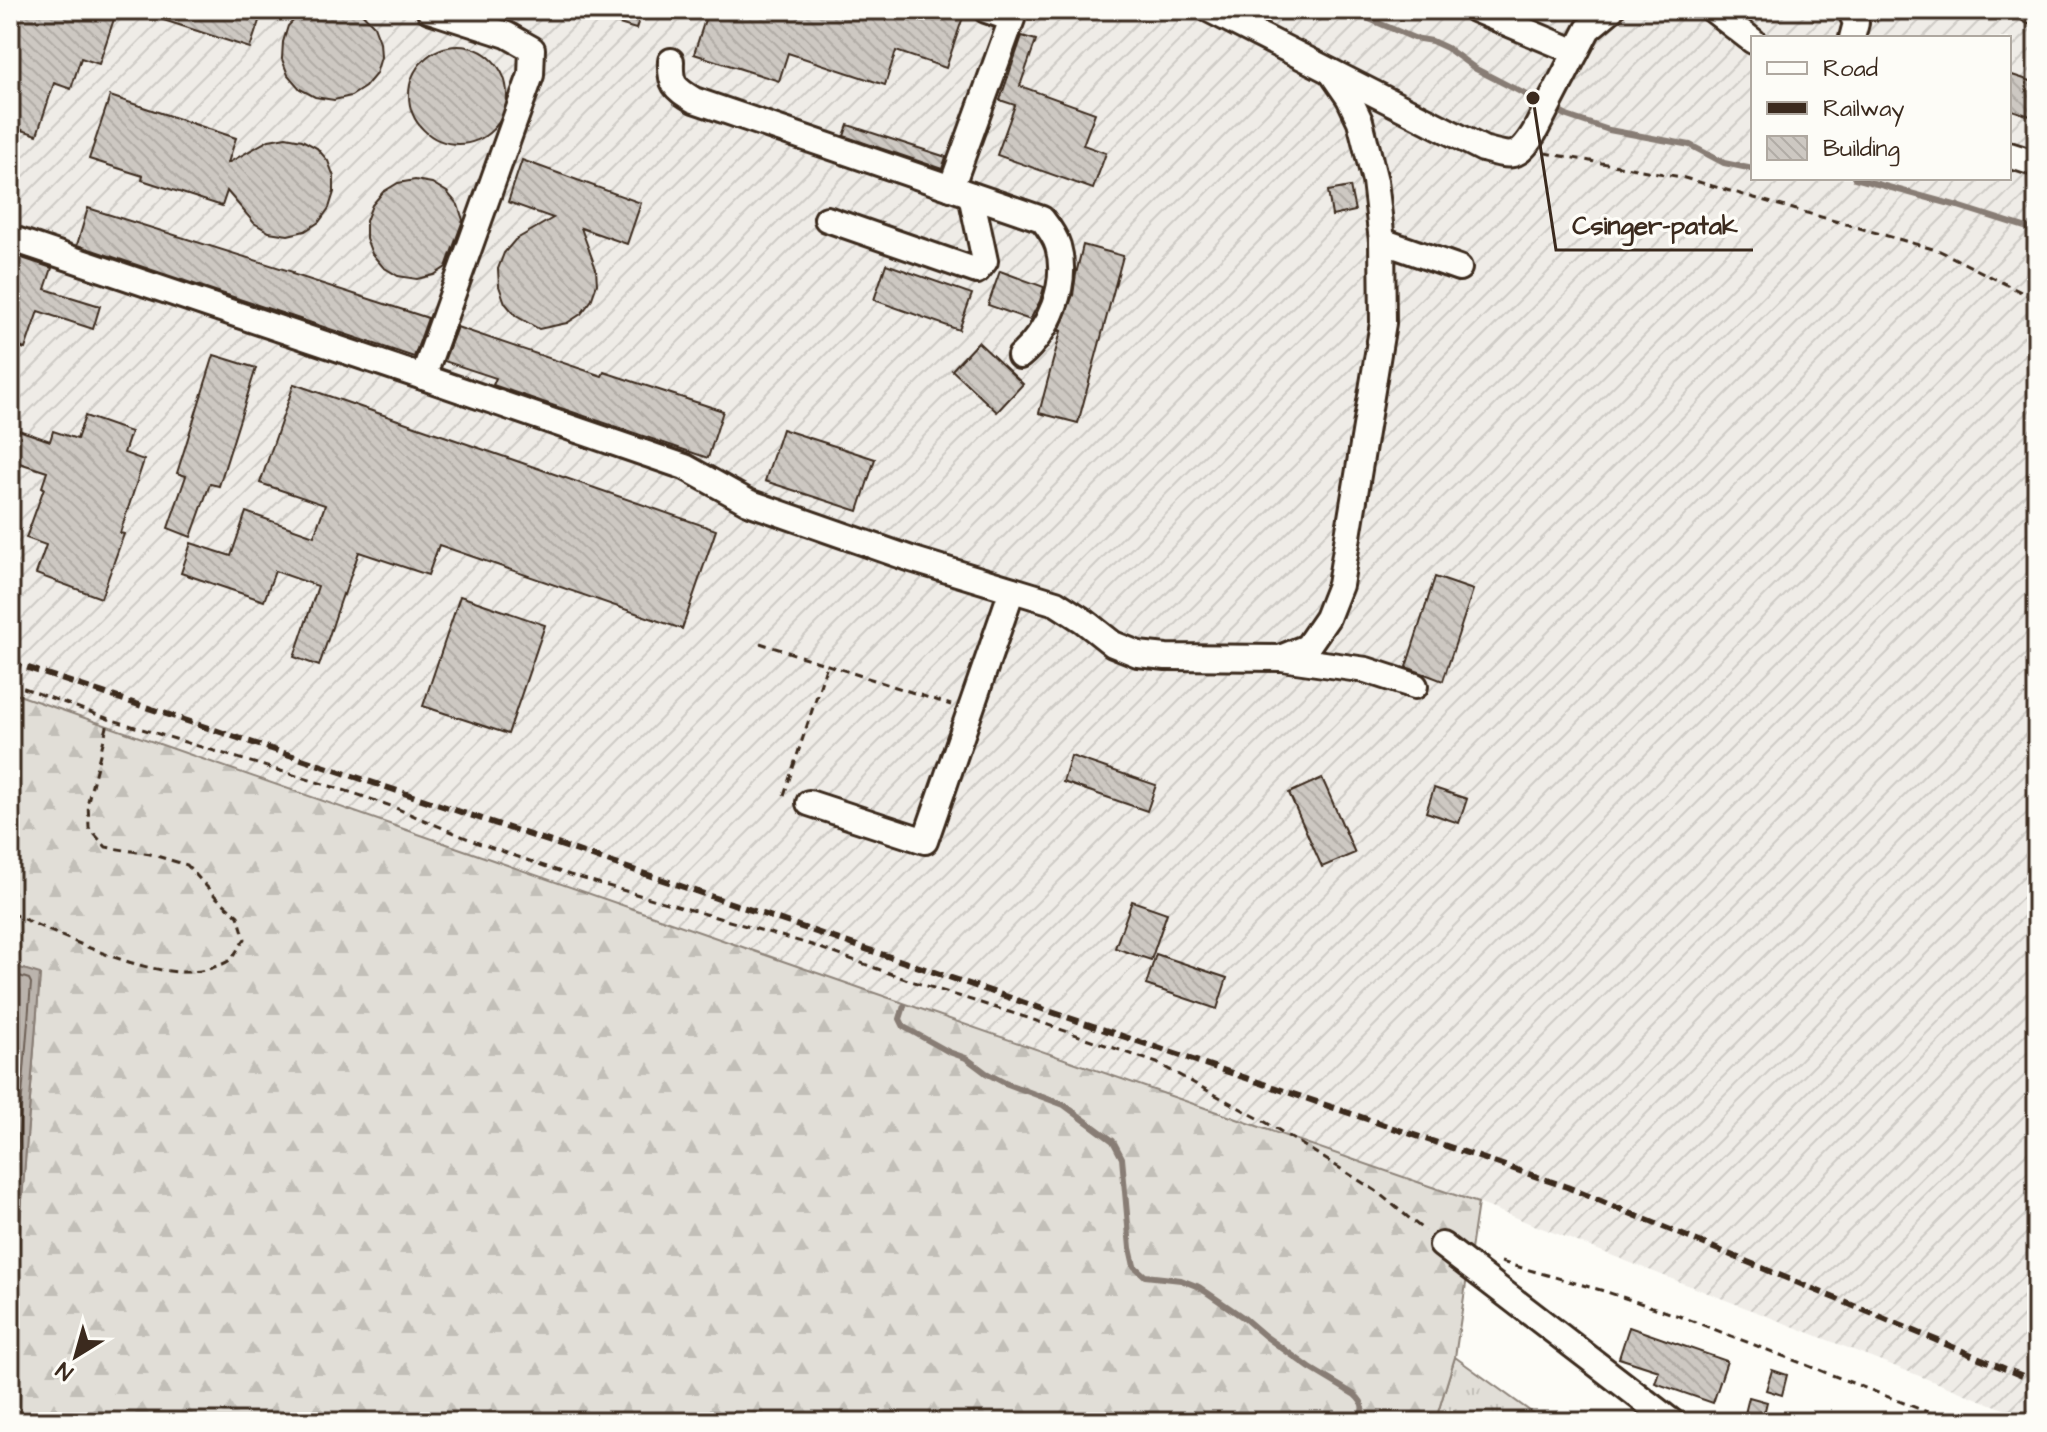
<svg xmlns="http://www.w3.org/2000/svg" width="2047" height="1432" viewBox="0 0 2047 1432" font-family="'Architects Daughter',sans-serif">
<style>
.industrial{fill:url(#industrial-furrows);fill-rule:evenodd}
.grass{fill:url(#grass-tufts);stroke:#8e847a;stroke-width:2}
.forest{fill:url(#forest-firs);stroke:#8e847a;stroke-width:2}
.water{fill:#bbb4ad;stroke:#887d74;stroke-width:2}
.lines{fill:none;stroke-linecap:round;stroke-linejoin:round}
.shore{stroke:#6e6157;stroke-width:2}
.stream{stroke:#887d74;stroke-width:6}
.building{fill:url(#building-back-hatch);stroke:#3b2a1e;stroke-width:2}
.minor-casing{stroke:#3b2a1e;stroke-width:30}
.path{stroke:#3b2a1e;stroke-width:3;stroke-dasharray:8 6;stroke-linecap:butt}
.minor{stroke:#fdfcf7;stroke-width:24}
.rail{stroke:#3b2a1e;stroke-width:6;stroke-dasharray:12 6;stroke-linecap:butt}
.leader{fill:none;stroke:#3b2a1e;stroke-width:3}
.callout-dot{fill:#3b2a1e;stroke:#fdfcf7;stroke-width:3}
.callout-label{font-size:26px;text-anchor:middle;font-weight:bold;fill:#3b2a1e;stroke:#fdfcf7;stroke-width:7;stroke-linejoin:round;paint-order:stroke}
</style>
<defs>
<pattern id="industrial-furrows" width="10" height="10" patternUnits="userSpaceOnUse" patternTransform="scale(2)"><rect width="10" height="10" fill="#efece7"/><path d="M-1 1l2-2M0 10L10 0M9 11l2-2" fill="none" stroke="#cecbc6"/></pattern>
<pattern id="grass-tufts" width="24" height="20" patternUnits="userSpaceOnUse" patternTransform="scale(2)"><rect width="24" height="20" fill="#e1ded7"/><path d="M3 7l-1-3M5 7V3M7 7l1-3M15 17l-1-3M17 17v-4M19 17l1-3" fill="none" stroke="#c2bfb8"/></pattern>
<pattern id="forest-firs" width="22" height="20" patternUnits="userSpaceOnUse" patternTransform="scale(2)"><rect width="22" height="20" fill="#e1ded7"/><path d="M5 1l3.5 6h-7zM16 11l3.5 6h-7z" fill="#c2bfb8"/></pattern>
<pattern id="building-back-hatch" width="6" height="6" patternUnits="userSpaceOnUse" patternTransform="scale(2)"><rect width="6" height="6" fill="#cdc8c2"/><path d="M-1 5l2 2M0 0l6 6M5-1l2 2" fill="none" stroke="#b1aca6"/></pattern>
</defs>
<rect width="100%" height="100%" fill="#fdfcf7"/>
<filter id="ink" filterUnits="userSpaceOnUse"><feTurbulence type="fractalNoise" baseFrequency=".0125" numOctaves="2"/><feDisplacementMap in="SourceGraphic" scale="16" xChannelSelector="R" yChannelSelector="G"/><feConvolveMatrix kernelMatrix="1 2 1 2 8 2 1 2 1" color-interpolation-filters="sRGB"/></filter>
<g filter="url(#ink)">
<path class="industrial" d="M10,10H2037V1422L1478,1203L10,692ZM1753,38H2009V178H1753Z"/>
<polygon class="grass" points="1455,1357 1545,1422 1435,1422"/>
<polygon class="forest" points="10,692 1478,1203 1455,1357 1435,1422 10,1422 10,1350 40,975 10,965"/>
<polygon class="water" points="10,965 40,974 10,1350"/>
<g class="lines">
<g class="shore">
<polyline points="10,973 29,979 31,983 10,1248"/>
<polyline points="10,984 18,986 20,990 10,1121"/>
</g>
<g class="stream">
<polyline points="1348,10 1414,38 1432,41 1447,48 1476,69 1542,103"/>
<polyline points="1552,108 1567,116 1609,130 1690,145 1724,163 1753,169"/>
<polyline points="1855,178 1958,206 2037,231"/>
<path d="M904,1006L900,1019L904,1027L949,1052L966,1058L986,1073L1005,1083L1064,1105L1113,1141L1122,1158L1130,1248L1134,1266L1145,1276L1181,1280L1199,1287L1244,1318L1265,1336L1310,1368L1355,1395C1366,1405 1363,1410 1358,1422"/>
</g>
</g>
<g class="building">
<polygon points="10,10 117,10 99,64 81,58 71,89 54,83 37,135 10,126"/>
<polygon points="143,10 235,10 260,18 250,48 142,13"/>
<polygon points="304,10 359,10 374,26 380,42 381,57 376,74 365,87 351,96 334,100 315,97 300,89 288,75 282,59 283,42 288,26"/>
<polygon points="586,10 642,10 636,29 585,14"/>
<polygon points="708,10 951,10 964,14 946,68 896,51 885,85 788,53 779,81 694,54"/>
<polygon points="1022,36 1036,40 1020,86 1095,113 1083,145 1106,153 1093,189 997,155 1015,105 1000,100"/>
<circle cx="458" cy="95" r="49"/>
<polygon points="2009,74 2037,83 2037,106 2033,117 2009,109"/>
<polygon points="110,96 236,138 228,163 269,140 286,137 302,140 317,148 328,161 334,177 334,192 329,208 319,222 305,231 288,235 269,232 254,223 227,191 222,206 142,180 143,176 89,159"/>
<polygon points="848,125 946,157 942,169 844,136"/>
<polygon points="522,160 641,203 627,244 581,228 596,269 597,284 591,301 581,314 567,323 539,329 516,316 505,303 499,286 498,269 504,253 515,240 553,218 508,202"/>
<polygon points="415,180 432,183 447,192 458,205 463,220 446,267 434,275 417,279 398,276 383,267 372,254 366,238 366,221 372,205 383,192 398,183"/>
<polygon points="1350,187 1355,211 1332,216 1328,191"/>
<polygon points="88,208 293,272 292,274 428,318 414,357 77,245"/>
<polygon points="1083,245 1123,256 1078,423 1039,413 1061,331 1059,331 1073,295 1076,274"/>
<polygon points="10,254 52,268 45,289 100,306 93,329 38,311 25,349 10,344"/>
<polygon points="886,264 972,294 959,330 874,300"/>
<polygon points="1000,271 1044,287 1040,301 1030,320 988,305"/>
<polygon points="457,327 602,376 604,372 723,411 708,458 493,385 496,378 444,361"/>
<polygon points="978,342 1023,384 997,412 952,370"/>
<polygon points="214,355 256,368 219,486 210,484 191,537 168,528 186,476 177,473"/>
<polygon points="294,384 716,530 682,629 439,545 428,575 359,552 344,595 343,594 319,666 294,657 318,586 275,571 264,601 181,573 191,543 231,556 246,512 314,536 325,505 260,483"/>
<polygon points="85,416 131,432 124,453 144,460 120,533 124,534 101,598 36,574 46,545 26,538 44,488 42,487 47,472 10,460 10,427 50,441 53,431 77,439"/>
<polygon points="782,429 875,459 858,511 765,481"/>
<polygon points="1435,577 1473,590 1443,681 1406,667"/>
<polygon points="460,596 545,625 508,734 423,706"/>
<polygon points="1071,756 1156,785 1147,811 1063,782"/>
<polygon points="1322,778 1355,853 1322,867 1289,793"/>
<polygon points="1434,788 1467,799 1459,823 1426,812"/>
<polygon points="1132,901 1167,913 1151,960 1115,948"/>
<polygon points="1156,954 1227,978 1217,1009 1146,985"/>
<polygon points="1629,1327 1727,1361 1713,1403 1655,1383 1659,1371 1619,1358"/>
<polygon points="1772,1370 1787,1375 1782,1395 1766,1390"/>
<polygon points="1749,1397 1767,1402 1762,1422 1743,1422"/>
</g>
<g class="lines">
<defs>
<g id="minor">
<path d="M1210,10L1483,149C1511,157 1517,160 1534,133L1588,29L1611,10"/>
<polyline points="1476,10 1576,52"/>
<polyline points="1713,10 1753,41"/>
<polyline points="1850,10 1856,23 1852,38"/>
<polyline points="2031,10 2037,12"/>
<path d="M671,61C670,84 674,88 694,100L1042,219C1049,228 1055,236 1058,246C1069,285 1049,331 1020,356"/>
<polyline points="2009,155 2037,164"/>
<polyline points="951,188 1012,19 986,10"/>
<polyline points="827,219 977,271 985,261 971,195"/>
<polyline points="10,238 423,377 685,467 748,502 911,559 1056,603 1084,621 1113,644 1138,654 1166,657 1280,658 1307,647 1327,618 1340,585 1383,323 1382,241 1375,181 1360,121 1349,98 1331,72"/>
<polyline points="1382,241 1459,268"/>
<polyline points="423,377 531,75 532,49 507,35 429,10"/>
<polyline points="1282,658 1366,670 1415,686"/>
<polyline points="809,803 925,841 1012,590"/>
<polyline points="1442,1245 1672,1422"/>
</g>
</defs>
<use href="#minor" class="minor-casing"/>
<g class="path">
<polyline points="1545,153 1681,177 1940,251 2037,300"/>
<polyline points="760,643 951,705"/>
<polyline points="10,683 109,719 353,793 391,806 478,843 570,875 812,945 908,980 1028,1018 1157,1063 1267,1123 1319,1155 1376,1191 1425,1231"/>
<polyline points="784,795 827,665"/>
<path d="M10,913C60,934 162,989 214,967C220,965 227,963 231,959C236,953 240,945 245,939L238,916L216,897L187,865L150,854L106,847L89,828L88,801L109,719"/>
<polyline points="1501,1262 1604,1291 1685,1318 1953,1422"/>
</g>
<use href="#minor" class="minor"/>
<polyline class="rail" points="10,662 551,842 1567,1187 2037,1382"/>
</g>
</g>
<path class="leader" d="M1533 98L1556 250H1753"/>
<circle class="callout-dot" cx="1533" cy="98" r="8"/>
<g class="callout-label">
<text x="1655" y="234">Csinger-patak</text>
</g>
<rect width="2047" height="1432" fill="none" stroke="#fdfcf7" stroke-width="40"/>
<rect x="20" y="20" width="2007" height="1392" fill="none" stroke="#3b2a1e" stroke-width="3" filter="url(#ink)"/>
<rect x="1751" y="36" width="260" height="144" fill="#fdfcf7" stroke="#afa8a0" stroke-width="2"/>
<rect x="1767" y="62" width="40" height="12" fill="#fdfcf7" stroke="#afa8a0" stroke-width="2"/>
<text x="1823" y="76" font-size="24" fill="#3b2a1e">Road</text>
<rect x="1767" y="102" width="40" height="12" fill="#3b2a1e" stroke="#afa8a0" stroke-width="2"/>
<text x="1823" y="116" font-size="24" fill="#3b2a1e">Railway</text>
<rect x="1767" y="136" width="40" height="24" fill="url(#building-back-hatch)" stroke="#afa8a0" stroke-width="2"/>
<text x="1823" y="156" font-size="24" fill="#3b2a1e">Building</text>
<g transform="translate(76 1356) rotate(217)" stroke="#fdfcf7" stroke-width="6" paint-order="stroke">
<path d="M0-6L14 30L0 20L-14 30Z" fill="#3b2a1e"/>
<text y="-12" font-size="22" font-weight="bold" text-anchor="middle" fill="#3b2a1e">N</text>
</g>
</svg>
